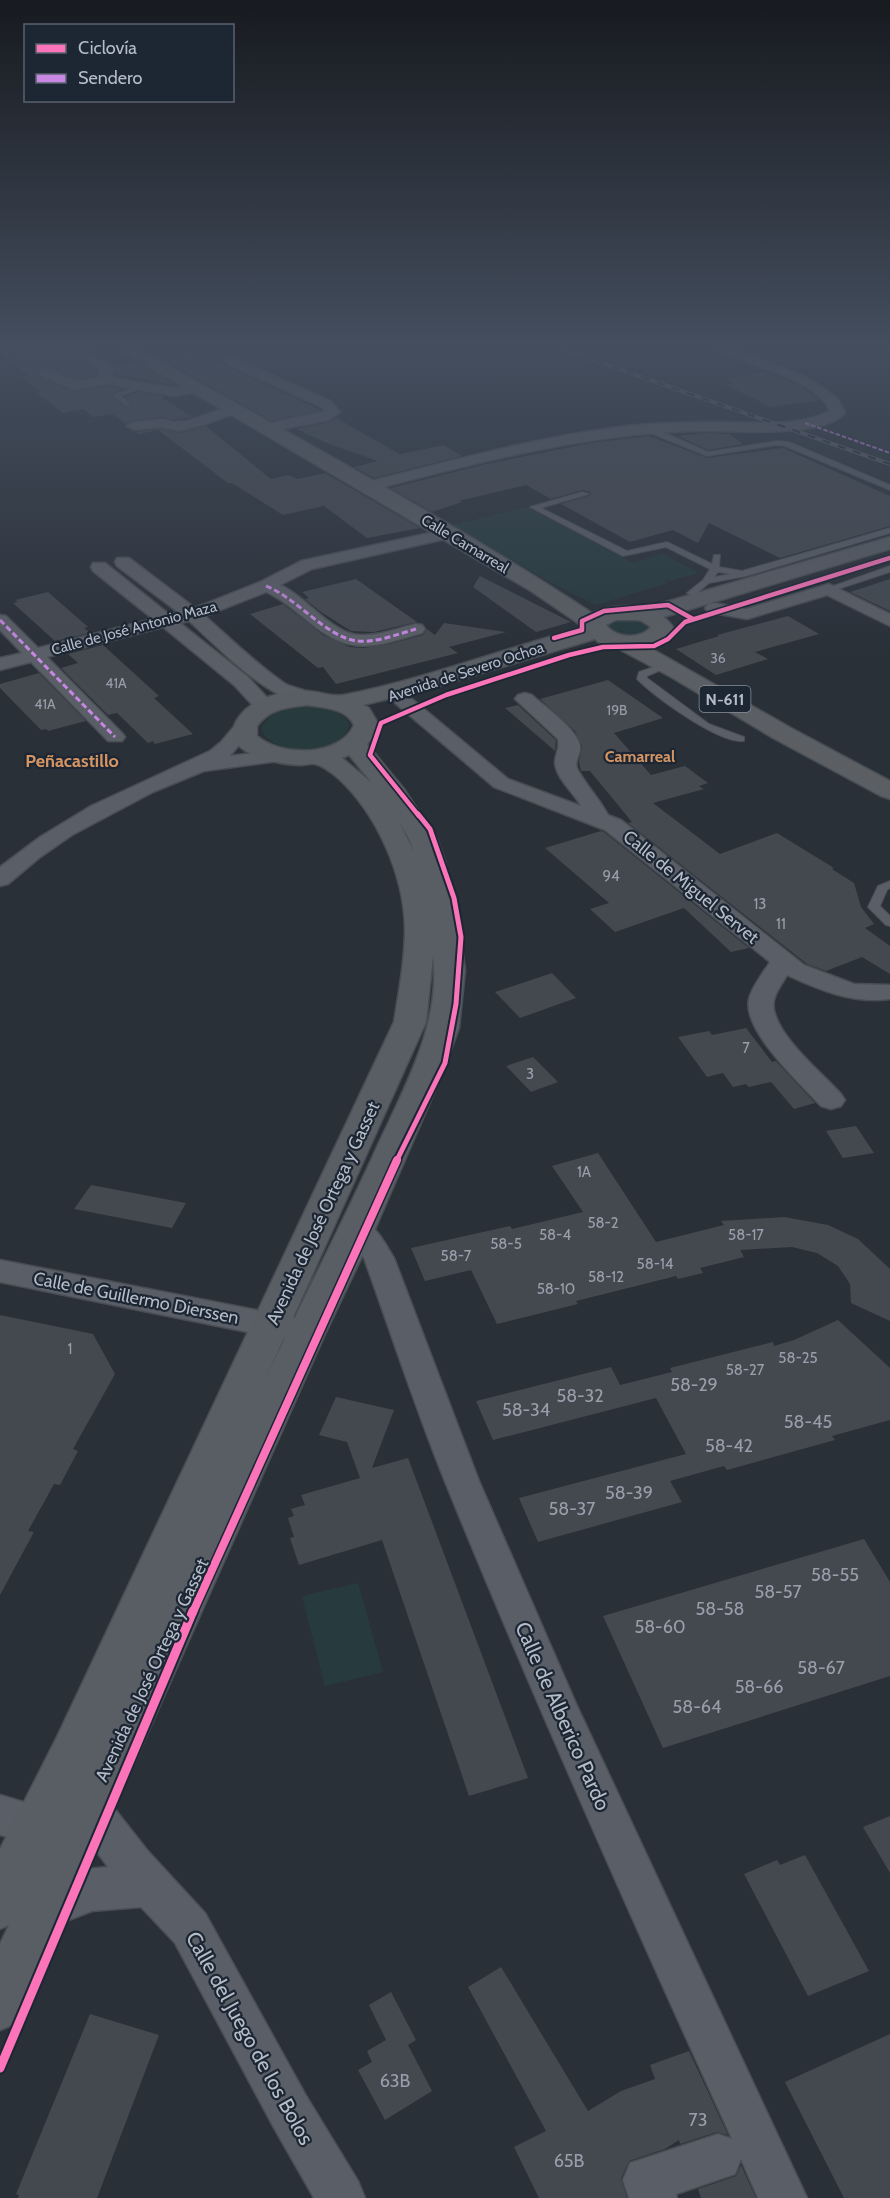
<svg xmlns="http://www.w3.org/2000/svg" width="890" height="2198" viewBox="0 0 890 2198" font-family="Cabin,sans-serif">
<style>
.green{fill:#273a3e}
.building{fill:#444950}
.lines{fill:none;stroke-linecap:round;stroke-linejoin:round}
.service-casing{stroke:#484c53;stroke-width:2}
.minor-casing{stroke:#484c53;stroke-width:3}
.secondary-casing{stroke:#484c53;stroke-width:3}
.trunk-casing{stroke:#474c53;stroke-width:3}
.service{fill:#5a5e66;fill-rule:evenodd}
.minor{fill:#5a5e66;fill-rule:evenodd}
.secondary{fill:#595d64;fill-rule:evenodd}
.trunk{fill:#5b5f64;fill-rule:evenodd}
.rail-casing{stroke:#595d64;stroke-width:4}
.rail{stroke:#1d2633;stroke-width:2;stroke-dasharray:8;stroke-linecap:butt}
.quiet-far1{stroke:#c787e3;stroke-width:2;stroke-dasharray:4.5 2;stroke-linecap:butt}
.quiet{stroke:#c787e3;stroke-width:3;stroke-dasharray:6 3;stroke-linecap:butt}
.cycleway-far3-casing{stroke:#1d2633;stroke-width:8}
.cycleway-far2-casing{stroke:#1d2633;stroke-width:9}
.cycleway-far1-casing{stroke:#1d2633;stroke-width:11}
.cycleway-casing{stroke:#1d2633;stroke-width:13}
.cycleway-far3{stroke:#fb73b8;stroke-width:4.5}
.cycleway-far2{stroke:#fb73b8;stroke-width:5}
.cycleway-far1{stroke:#fb73b8;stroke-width:8}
.cycleway{stroke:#fb73b8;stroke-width:9}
.labels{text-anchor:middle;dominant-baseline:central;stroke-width:4.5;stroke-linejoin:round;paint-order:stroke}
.far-number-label{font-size:14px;fill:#989fab}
.far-street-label{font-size:15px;fill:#b4bcc9;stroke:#1d2633}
.number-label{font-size:15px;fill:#989fab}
.shield{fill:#1d2633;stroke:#878f9c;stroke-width:1.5}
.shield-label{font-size:16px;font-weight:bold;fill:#b4bcc9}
.far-neighbourhood-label{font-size:16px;font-weight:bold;fill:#d59563;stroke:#1d2633}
.far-quarter-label{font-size:18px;font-weight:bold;fill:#d59563;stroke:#1d2633}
.street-label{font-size:18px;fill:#b4bcc9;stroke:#1d2633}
.near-number-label{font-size:18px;fill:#989fab}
.near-street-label{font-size:21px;fill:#b4bcc9;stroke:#1d2633}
</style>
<rect width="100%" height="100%" fill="#2a3038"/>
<g class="green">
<polygon points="527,507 633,563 663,554 699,573 669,581 664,579 668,583 596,605 548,581 452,525"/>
<path d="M615,619H639L649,625L650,629C638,641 620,636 608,628L607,625Z"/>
<path d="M304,707C322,707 340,708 350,725C340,756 273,758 261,729C268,711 287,709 304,707Z"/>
<polygon points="358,1583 383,1672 325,1686 302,1596"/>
</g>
<g class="building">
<polygon points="0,345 68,345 74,350 72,356 97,371 96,376 75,379 46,367 37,372 39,377 72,391 108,386 123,389 111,395 125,407 131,405 125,397 138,392 163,396 162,398 193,417 173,420 163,417 134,420 126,424 112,414 93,417 84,409 63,413 37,393 41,392 21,377 28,376 0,352"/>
<polygon points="190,350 232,369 321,410 272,421 159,357"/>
<polygon points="137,362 176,385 114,374 115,367"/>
<polygon points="764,372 802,387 819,400 771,407 726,385 734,383 726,379"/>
<polygon points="336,418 400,454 444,445 462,456 374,478 354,467 378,461 329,444 296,429 329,422"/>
<polygon points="206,426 271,479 289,475 297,479 325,473 420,528 367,538 324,506 283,515 232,483 228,483 158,430 139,434 136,432 161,429 180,433"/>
<polygon points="705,433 729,434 743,444 708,450 678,436"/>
<polygon points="649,436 707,458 783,448 890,496 890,526 780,558 709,523 698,543 673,530 630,542 561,504 591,495 590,492 583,490 551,499 526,485 459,501 462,502 432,512 390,488 486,464 590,443"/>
<polygon points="480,576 571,622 536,632 473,587"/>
<polygon points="356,579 417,622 374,632 351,631 321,612 305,599 309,598 302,592"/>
<polygon points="890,579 890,611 850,592"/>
<polygon points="48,592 88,627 84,628 90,633 55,641 13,603 18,602 15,600"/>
<polygon points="283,604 323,635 350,647 363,648 390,644 423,635 427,629 435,635 444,623 506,632 449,647 458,653 336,684 323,667 318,668 250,614"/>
<polygon points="788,616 819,634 755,652 768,659 716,675 676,649 719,636 717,635"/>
<polygon points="103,645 159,696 154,698 193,734 155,744 153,741 148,743 117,713 108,715 61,668 78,663 68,654"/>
<polygon points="39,673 86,721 48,731 46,729 41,730 0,688 0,684"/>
<polygon points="608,680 663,718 614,733 651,775 685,766 708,783 699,786 704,789 653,803 720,854 777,833 834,868 832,869 854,883 861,907 874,924 865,928 890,946 890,974 862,957 826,971 807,964 628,823 632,822 590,771 581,771 579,762 582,746 575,731 540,699"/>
<polygon points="518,705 556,740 555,751 505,708"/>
<polygon points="601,831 604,832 749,948 731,952 684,908 615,932 590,909 609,903 545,848"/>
<polygon points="552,973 576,998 520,1018 495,992"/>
<polygon points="746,1028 772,1062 776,1061 815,1103 794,1109 771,1082 749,1087 746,1084 733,1087 723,1073 707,1077 678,1037 709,1031 712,1035"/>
<polygon points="533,1057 558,1082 531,1092 506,1066"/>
<polygon points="856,1126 874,1153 843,1158 826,1131"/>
<polygon points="598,1153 656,1242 724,1225 721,1221 784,1217 828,1225 858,1239 890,1269 890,1321 851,1303 850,1284 838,1266 817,1253 792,1247 740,1250 744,1257 700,1268 703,1273 678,1279 676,1276 576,1301 578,1304 497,1324 471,1270 425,1281 411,1248 510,1226 512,1229 583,1212 552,1166"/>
<polygon points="91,1185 149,1196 186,1203 172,1228 74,1209"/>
<polygon points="0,1315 93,1334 115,1374 73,1449 78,1451 60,1485 54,1484 28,1531 34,1532 0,1595"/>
<polygon points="838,1320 890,1368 890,1420 832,1436 835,1440 727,1470 724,1466 670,1481 682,1502 538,1542 519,1498 686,1454 656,1398 493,1440 476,1401 611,1367 620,1385 672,1372 670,1368 773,1342 774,1346 794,1340"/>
<polygon points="336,1397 394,1410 372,1468 408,1458 528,1778 469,1796 382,1540 299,1565 290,1538 294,1537 288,1518 294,1516 291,1509 305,1505 301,1495 360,1478 347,1442 319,1435"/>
<polygon points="864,1539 890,1582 890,1676 663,1748 603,1616"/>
<polygon points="890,1816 890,1873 863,1827"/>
<polygon points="805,1855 869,1971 808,1996 744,1874 777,1860 780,1865"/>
<polygon points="501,1967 588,2111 621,2091 655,2079 650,2065 689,2051 728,2135 717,2132 680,2144 679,2140 665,2149 629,2161 621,2179 627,2198 539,2198 514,2147 546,2131 468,1987"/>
<polygon points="391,1992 416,2040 408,2045 432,2091 385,2120 358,2070 372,2062 367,2051 386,2040 369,2005"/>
<polygon points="90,2014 159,2035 97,2198 18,2198 19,2195 16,2194 21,2182"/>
<polygon points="890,2034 890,2198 844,2198 785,2082"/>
<polygon points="741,2165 756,2198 701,2198 698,2189 736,2176"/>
</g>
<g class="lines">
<defs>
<g id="service">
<polygon points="141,385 146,386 121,396 129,403 129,405 125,405 113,395"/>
<polygon points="643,426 649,426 708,452 777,441 789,442 890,485 890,490 785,446 777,445 707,456 643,430"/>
<path d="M582,492L589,494L541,508L627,551L667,542L712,564L714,555H720L719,567L742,571L890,528V533L746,576L709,583L697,593L708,599L704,602L687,593L703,580L710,569L666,547L623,556L530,507ZM718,572L731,574L714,577Z"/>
<polygon points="890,566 890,572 832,591 825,589"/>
<path d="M665,663L673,665L647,676V678L709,724L744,737V741C719,744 655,697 637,679L639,672Z"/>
<polygon points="890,881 890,888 887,890 880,906 890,916 890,926 886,925 868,907 878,886"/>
</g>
<g id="minor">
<polygon points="81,345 95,345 87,353 112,366 114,369 111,375 115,378 174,388 198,384 205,388 203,391 174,396 108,384 73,389 41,376 39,373 41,370 46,369 75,381 98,378 100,370 73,354"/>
<path d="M709,345H726L810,379L838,399L845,413C823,439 732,430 699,431C585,433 477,463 368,491L360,486L363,483C450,461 537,437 626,426C657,423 687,422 718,422C756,422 795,428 830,411C819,384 764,369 738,359C728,355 716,352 709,345Z"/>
<polygon points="232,357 331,401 340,412 329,420 268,432 263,431 261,428 263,425 325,411 321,407 227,364 225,361 227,358"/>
<polygon points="234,405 239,406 241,409 239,412 203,425 179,431 161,427 134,430 127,426 134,422 163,419 173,422 187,421"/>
<path d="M448,529L454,531L456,534L454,537L312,569L280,585C306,596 333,635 360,635C379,636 398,628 416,624L422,625L425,629L422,633C373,647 352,657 309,622C295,611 282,599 266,592L205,616C231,639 255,663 284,683C293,689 310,689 317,698L314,702C277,711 215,644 189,621L180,623L248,677L271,702L274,706L271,710H257L234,685L163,627L47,657L122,733L125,737L122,741H108L31,662L0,670V658L22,653L0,630V615L6,616L38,648L153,619L93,571L91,567L93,563H105L170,615L178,612L117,566L115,562L117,558H129L195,608L260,582L301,561Z"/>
<polygon points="829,584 890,614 890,626 827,595 747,619 708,612 705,608 708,604 714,603 746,609"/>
<path d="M525,693L532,695C544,706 578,730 580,746C581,756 572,762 579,772C588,787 600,800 608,815L621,820L804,965L854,984L890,985V999C853,1004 819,990 787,975C781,986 771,997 774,1010C780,1039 821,1072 841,1094L845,1100L841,1106L831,1109L821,1106C801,1084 742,1031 749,999C752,987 763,973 770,962L605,830L494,787L395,703L398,699H412L508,779L581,806C574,793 556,778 555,763C555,754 560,749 558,739L515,699L518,695Z"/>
<polygon points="244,721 251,723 254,727 230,756 279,750 286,752 289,756 286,760 204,771 153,792 72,835 39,858 8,884 0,886 0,867 40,837 91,806 210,751 221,742 237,723"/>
<path d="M357,1219C376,1224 384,1242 394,1258L479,1481L577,1706L807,2198H758L741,2159L735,2174L676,2194L677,2198H629L623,2180L630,2163L718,2134L732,2139C633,1922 536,1705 446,1484C416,1410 391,1333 364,1258L342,1229L347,1222Z"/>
<polygon points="0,1260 307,1320 318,1324 323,1332 318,1340 307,1344 0,1282"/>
<polygon points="89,1789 103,1794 147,1850 205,1913 305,2094 358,2181 365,2198 314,2198 273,2126 175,1943 141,1907 92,1911 43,1930 28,1924 22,1909 28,1894 87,1869 108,1867 75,1822 69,1808 75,1794"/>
<polygon points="0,1795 53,1811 59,1825 53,1839 39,1845 0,1835"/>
</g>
<g id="secondary">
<polygon points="890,537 890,549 654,620 646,622 638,620 635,615 638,610"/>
<path d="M597,624L605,626L608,631L605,636L429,689L363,705L369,708L379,725L373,737L367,744L404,789L437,839L445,861L457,915L465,970L459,1028L440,1079L375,1229L326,1332L19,2022L0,2030V1944L9,1925L0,1929V1849L57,1737L394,1022C399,991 405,959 405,928C404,875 377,814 338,778C332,773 322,765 315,764C311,763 306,765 302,765C277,765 213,752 239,717C253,697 285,690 308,691C320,692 333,697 344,695C430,678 512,645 597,624ZM307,705C324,708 346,708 354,725C340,757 281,757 257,736V726C270,708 288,708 307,705ZM349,755L372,783L342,758ZM399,822L409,839L414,852ZM433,956C442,1026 400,1095 372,1158C338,1232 300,1305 265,1380L426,1022Z"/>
</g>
<path id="trunk" d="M112,345H132C286,432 444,516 592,613C618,602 656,602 673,627C669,640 659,643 647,646L791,728L890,781V799L881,796L773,738L671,677L615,647L598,642L585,628L531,591ZM616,620H640L651,627C639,640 616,638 606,625Z"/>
</defs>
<use href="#service" class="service-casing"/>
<use href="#minor" class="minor-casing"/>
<use href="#secondary" class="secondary-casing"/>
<use href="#trunk" class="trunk-casing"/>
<use href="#service" class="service"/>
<use href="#minor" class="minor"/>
<use href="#secondary" class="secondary"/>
<use href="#trunk" class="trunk"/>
<defs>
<polyline id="rail" points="551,345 890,464"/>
</defs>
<use href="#rail" class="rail-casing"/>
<use href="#rail" class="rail"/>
<polyline class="quiet-far1" points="805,423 890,453"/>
<g class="quiet">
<path d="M266,586C297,598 326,637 357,641C376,643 398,634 416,629"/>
<polyline points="0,620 115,737"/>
</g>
<defs>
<g id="cycleway-far3">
<polyline points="554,638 582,630 582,621 604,611 668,605 693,619"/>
<polyline points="419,816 370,755 381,723 446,695 569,655 603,647 654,646 668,639 685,622 890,558"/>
</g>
<polyline id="cycleway-far2" points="396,1162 445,1063 456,1004 461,937 454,898 430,829 418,814"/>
<polyline id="cycleway-far1" points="193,1612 397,1160"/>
<polyline id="cycleway" points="0,2068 193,1611"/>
</defs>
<use href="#cycleway-far3" class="cycleway-far3-casing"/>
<use href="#cycleway-far2" class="cycleway-far2-casing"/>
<use href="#cycleway-far1" class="cycleway-far1-casing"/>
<use href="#cycleway" class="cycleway-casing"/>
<use href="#cycleway-far3" class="cycleway-far3"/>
<use href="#cycleway-far2" class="cycleway-far2"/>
<use href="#cycleway-far1" class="cycleway-far1"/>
<use href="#cycleway" class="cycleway"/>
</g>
<linearGradient id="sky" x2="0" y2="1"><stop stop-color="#171a1f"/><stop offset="0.53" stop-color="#444e5e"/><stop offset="1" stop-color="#444e5e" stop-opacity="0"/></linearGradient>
<rect width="890" height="653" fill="url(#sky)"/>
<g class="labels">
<g class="far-number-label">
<text x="718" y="658">36</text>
<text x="116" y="683">41A</text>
<text x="45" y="704">41A</text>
<text x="617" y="710">19B</text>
</g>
<g class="far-street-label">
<text transform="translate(465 544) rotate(31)">Calle Camarreal</text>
<text transform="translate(134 628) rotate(-15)">Calle de José Antonio Maza</text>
<text transform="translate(466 672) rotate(-18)">Avenida de Severo Ochoa</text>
</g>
<g class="number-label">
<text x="611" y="876">94</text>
<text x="760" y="904">13</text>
<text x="781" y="924">11</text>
<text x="746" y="1048">7</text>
<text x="530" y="1074">3</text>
<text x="584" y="1172">1A</text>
<text x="603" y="1223">58-2</text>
<text x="555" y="1235">58-4</text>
<text x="746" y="1235">58-17</text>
<text x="506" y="1244">58-5</text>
<text x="456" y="1256">58-7</text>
<text x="655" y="1264">58-14</text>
<text x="606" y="1277">58-12</text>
<text x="556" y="1289">58-10</text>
<text x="70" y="1349">1</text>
<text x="798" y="1358">58-25</text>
<text x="745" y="1370">58-27</text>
</g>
<rect class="shield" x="699.5" y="686" width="51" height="26" rx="4.5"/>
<g class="shield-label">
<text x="725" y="699">N-611</text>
</g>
<g class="far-neighbourhood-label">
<text x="640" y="756">Camarreal</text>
</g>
<g class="far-quarter-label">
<text x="72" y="761">Peñacastillo</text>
</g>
<g class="street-label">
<text transform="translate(691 887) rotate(39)">Calle de Miguel Servet</text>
<text transform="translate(323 1213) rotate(-65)">Avenida de José Ortega y Gasset</text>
<text transform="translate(136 1298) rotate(11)">Calle de Guillermo Dierssen</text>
<text transform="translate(152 1670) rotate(-65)">Avenida de José Ortega y Gasset</text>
</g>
<g class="near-number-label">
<text x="694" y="1385">58-29</text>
<text x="580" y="1396">58-32</text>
<text x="526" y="1410">58-34</text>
<text x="808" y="1422">58-45</text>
<text x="729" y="1446">58-42</text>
<text x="629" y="1493">58-39</text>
<text x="572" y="1509">58-37</text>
<text x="835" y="1575">58-55</text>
<text x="778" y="1592">58-57</text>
<text x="720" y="1609">58-58</text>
<text x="660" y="1627">58-60</text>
<text x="821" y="1668">58-67</text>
<text x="759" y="1687">58-66</text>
<text x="697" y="1707">58-64</text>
<text x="395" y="2081">63B</text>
<text x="698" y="2120">73</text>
<text x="569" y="2161">65B</text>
</g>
<g class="near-street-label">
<text transform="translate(563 1716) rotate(66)">Calle de Alberico Pardo</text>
<text transform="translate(250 2038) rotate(61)">Calle del Juego de los Bolos</text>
</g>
</g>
<rect x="24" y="24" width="210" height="78" fill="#1d2633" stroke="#59626f" stroke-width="1.5"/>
<rect x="36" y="44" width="30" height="9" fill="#fb73b8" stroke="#59626f" stroke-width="1.5"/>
<text x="78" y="54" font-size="18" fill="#b4bcc9">Ciclovía</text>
<rect x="36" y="74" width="30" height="9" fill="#c787e3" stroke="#59626f" stroke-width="1.5"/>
<text x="78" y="84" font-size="18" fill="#b4bcc9">Sendero</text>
</svg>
